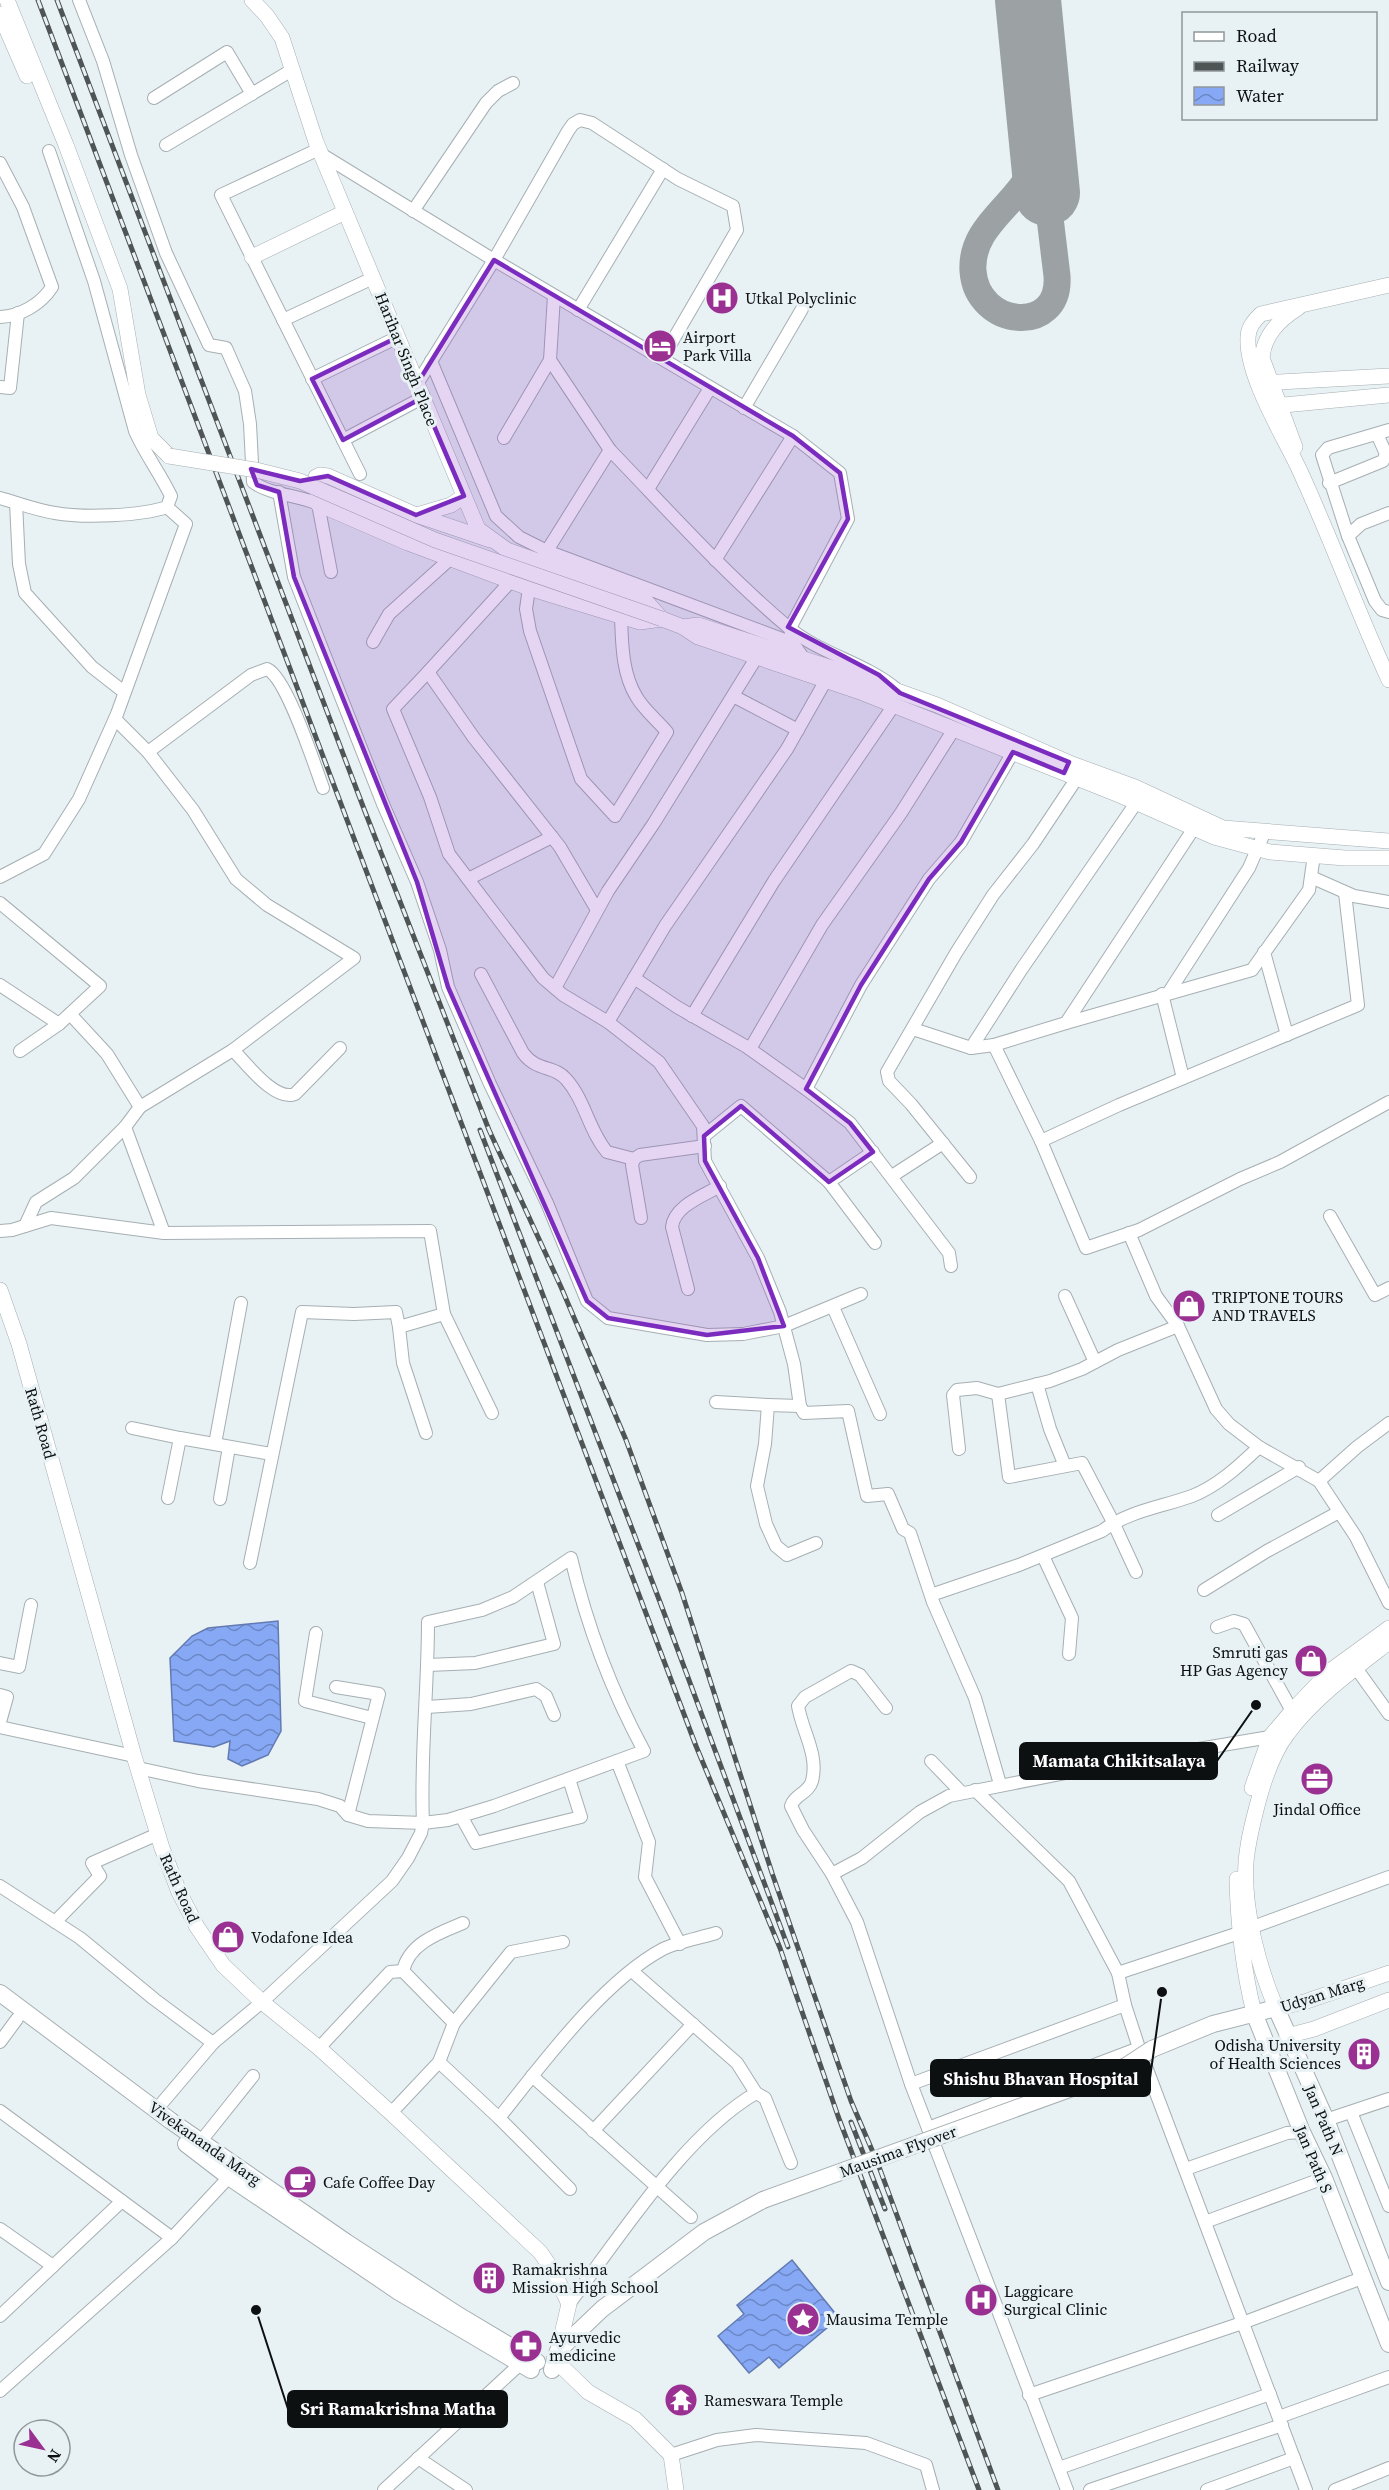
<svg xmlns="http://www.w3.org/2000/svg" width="1389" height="2490" viewBox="0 0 1389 2490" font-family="'Source Serif 4',serif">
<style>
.water{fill:url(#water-waves);stroke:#627ab1;stroke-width:1.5}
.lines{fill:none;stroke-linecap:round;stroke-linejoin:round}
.taxiway{stroke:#9ca2a4;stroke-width:27}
.runway{stroke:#9ca2a4;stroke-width:66}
.minor-casing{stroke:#a6afb2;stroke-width:14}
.tertiary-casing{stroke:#a6afb2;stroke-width:16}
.secondary-casing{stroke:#a6afb2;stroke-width:18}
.minor{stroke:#fff;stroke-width:12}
.tertiary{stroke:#fff;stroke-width:15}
.secondary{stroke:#fff;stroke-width:16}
.rail-casing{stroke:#4f5455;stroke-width:5}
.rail{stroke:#e8f1f4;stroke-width:3;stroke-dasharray:9;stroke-linecap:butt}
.tertiary-bridge-casing{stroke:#a6afb2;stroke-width:16;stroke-linecap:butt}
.secondary-bridge-casing{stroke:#a6afb2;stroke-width:18;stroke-linecap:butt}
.tertiary-bridge{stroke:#fff;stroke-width:15}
.secondary-bridge{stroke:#fff;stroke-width:16}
.marked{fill:#7b2cbf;fill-opacity:0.2;stroke:#7b2cbf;stroke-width:4.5;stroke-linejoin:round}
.labels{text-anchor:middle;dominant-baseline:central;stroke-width:6;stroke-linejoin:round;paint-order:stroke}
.poi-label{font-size:16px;fill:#0d1011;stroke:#e8f1f4;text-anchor:start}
.street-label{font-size:16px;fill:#0d1011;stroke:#e8f1f4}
.leader{fill:none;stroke:#0d1011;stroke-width:2}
.callout-dot{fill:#0d1011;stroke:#e8f1f4;stroke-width:2}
.callout{fill:#0d1011;stroke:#0d1011;stroke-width:2}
.callout-label{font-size:18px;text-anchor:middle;font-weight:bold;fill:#fff}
</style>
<defs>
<pattern id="water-waves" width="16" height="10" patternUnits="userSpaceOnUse" patternTransform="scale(1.5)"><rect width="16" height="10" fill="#86a8f5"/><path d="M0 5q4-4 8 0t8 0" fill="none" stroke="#6c87c5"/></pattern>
</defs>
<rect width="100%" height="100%" fill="#e8f1f4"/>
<g class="water">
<polygon points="278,1621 281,1731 268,1755 242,1766 228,1759 230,1741 214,1747 174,1741 170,1658 192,1636 208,1628"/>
<polygon points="792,2260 839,2318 779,2368 769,2357 749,2373 718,2336 744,2314 737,2305"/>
</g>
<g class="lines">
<path class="taxiway" d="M1039,112C1040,133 1041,153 1032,171C1015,206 970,227 973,271C977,328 1061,336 1057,276L1047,193"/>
<polyline class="runway" points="1028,0 1047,193"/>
<defs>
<g id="minor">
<path d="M79,0L103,61L131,155L166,253L209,345L226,348L245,391L250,424L253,482C270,495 298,495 318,504L331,572"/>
<polyline points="154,98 227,52 252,94"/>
<polyline points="166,145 292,70"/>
<polyline points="319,149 221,195 360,474"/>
<polyline points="321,154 494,260 417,384"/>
<path d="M0,163L23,207L52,287C41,304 21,316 0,317"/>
<polyline points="413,211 486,103 498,91 513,83"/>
<polyline points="554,296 550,360 610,450"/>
<polyline points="578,310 663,169"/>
<polyline points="283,320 373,278"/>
<polyline points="662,359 737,230 733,206 678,179 592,123 580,120 573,124 568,131 494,260 793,436 840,473 848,519 790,628 793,643 804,659"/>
<polyline points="431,361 496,516 519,537 547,551 793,643"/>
<polyline points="312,379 398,337"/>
<polyline points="0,387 10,388 18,313"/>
<polyline points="744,408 802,309"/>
<polyline points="504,438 550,360"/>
<polyline points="343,440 422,398"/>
<polyline points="1329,483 1383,461 1386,454 1377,434"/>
<polyline points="648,489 710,388"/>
<polyline points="279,492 294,577 383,804 417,882 440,950 448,987 490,1084 547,1203 587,1301 608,1318 707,1335 743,1334 784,1326 861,1294"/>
<path d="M0,498C18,503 36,510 55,513C83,518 141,516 167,507L171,496C160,473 145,454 135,431L94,281L49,151"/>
<polyline points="16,503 19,564 25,593 92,667 124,692"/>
<polyline points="1389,513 1361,524 1348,536 1375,601 1382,610 1389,612"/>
<polyline points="1348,536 1322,455 1328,448 1389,430"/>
<polyline points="715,560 793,436"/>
<path d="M540,562L610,450C668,510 724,573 788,627C820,654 863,662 895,688"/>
<polyline points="511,581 428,672 474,738 560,847 597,910"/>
<path d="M529,588L526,609L530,631L581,779L615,816L667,732C657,720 643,709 636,696C622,673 622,643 621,617"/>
<polyline points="373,642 389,614 450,559"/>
<polyline points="428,672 393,709 430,797 449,854 543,978 563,995 608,1022 659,1062 703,1126 705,1161 758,1258 780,1312 794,1364 800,1406 804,1413 848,1411 867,1496 888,1494 903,1529 910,1533 933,1602 975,1698 1000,1784"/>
<polyline points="735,697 798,730"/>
<polyline points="115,719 148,752 193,810 236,879 267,905 354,958 233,1050 140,1107"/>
<path d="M148,752L251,675L267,669C287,678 314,764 323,788"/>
<polyline points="1136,803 1021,970 971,1048 994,1045 1066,1023 1194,828"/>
<polyline points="0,877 44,854 79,799 117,714 186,524 167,507"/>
<polyline points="1311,877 1354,896 1389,902"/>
<polyline points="468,879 552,837"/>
<polyline points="0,903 100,986 59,1024 20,1051"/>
<polyline points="1264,952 1287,1035"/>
<path d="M481,974L523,1053C537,1072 554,1065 566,1079C585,1100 589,1131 607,1152L634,1159"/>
<polyline points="634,978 677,1007 747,1047 806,1089 861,985 929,879 961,842 1013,752"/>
<polyline points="0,985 59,1024"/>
<polyline points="555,988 608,891 654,823 758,655"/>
<polyline points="1169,992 1249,868 1265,831"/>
<polyline points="1162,994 1183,1078"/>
<polyline points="692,1016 774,881 894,705"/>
<polyline points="608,1022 665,926 787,749 826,680"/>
<polyline points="1066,1023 1252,970 1309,890 1314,855"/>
<polyline points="913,1029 971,1048"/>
<polyline points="994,1045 1041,1141 1119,1105 1358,1005 1345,893"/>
<polyline points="750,1049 822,925 901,813 954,729"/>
<path d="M233,1050C247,1064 275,1102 295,1094L340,1048"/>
<polyline points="806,1089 850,1123 949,1253 951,1266"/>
<polyline points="125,1127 164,1233"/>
<polyline points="704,1136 741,1106 829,1182 875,1243"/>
<polyline points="1041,1141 1086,1248 1139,1230 1240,1179 1280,1162 1389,1102"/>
<polyline points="892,1176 943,1143"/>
<polyline points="970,1177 911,1104 889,1081 887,1072 956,953 993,895 1033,844 1077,778"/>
<polyline points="829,1182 873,1152"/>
<polyline points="1330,1216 1375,1295 1389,1288"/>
<polyline points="641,1218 632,1165 634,1159 640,1155 705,1146"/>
<polyline points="25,1226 36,1202 74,1178 125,1127 140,1107 107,1054 70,1014"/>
<polyline points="0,1231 12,1230 51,1218 164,1233 430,1231 444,1314 399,1327 396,1312 354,1314 302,1312 250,1563"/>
<polyline points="1129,1233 1156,1296 1178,1326 1216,1409 1229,1424 1259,1447 1319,1481 1356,1537 1389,1603"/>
<path d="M688,1289L672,1227C674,1206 703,1196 720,1186"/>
<polyline points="1065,1296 1095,1362"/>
<polyline points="833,1307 880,1414"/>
<polyline points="444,1314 492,1413"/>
<polyline points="399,1327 403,1363 426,1433"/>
<polyline points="1037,1384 1050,1429 1065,1466"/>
<polyline points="716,1402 768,1405"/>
<polyline points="800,1406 768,1405 765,1444 757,1486 766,1524 776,1546 787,1555 816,1543"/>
<polyline points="132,1428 180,1438"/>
<polyline points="215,1444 241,1303"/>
<polyline points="959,1449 953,1395 957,1390 977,1388 998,1394"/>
<polyline points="1319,1481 1357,1447 1389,1423"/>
<polyline points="168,1498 180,1438 271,1454"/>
<polyline points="220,1499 229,1447"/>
<polyline points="1218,1515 1299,1467"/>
<polyline points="1043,1556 1072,1618 1069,1654"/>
<polyline points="1136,1572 1113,1522 1082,1463 1009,1477 998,1394 1050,1381 1082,1369 1118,1350 1178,1326"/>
<polyline points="1204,1590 1267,1551 1339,1512"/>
<path d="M931,1595L1019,1565L1102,1531C1128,1511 1162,1507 1192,1496C1218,1486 1240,1465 1259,1447"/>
<polyline points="1217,1627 1234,1621 1244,1624 1292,1711 1298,1715"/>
<polyline points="316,1633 305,1701 372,1718"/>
<polyline points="0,1663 19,1667 31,1605"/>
<polyline points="428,1665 475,1663 554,1644 537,1582"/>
<polyline points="1356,1668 1389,1714"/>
<polyline points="336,1687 379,1694 348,1815"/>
<polyline points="0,1695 7,1697 0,1722"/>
<polyline points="427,1707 471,1704 536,1689 546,1696 554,1715"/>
<polyline points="0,1727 134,1756"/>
<polyline points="617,1761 649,1842 645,1877 680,1944"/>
<polyline points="931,1761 962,1793"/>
<path d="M138,1768L198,1781L318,1799L340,1806L348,1815L368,1821L423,1823L448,1820L494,1806L644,1751C611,1690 587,1626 571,1558L513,1597L482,1610L428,1622C428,1690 420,1756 423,1823L421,1833L408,1858L392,1881L262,2002L213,2043"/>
<polyline points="975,1790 1069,1881 1118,1973 1125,2005 1139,2048 1306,2490"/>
<polyline points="461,1816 476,1843 581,1817 569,1779"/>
<path d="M832,1874L803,1830L791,1806C794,1795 809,1793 812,1781C819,1755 802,1731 798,1706L805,1697L851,1671L860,1675L886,1708"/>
<polyline points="0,1886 80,1938 154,1999 213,2043 156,2110"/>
<polyline points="55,1922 100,1876 92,1863 158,1834"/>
<polyline points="1253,1927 1389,1877"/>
<path d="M403,1971C409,1943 439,1933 463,1923"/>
<polyline points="632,1971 737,2063 756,2093"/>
<polyline points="1118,1973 1239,1933"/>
<polyline points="454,2023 511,1952 563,1942"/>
<polyline points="0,2042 17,2019"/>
<polyline points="319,2048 390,1972 403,1971 454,2023 439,2062"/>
<polyline points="532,2076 691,2217"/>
<polyline points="911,2084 1125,2005"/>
<polyline points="0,2111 172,2238"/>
<polyline points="1351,2112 1389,2206"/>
<path d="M391,2113L439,2062L499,2118C542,2064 603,1981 663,1949C677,1942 700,1938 716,1933"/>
<polyline points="499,2118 570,2189"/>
<polyline points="1326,2120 1389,2099"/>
<polyline points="928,2128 1139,2048"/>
<polyline points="593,2131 693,2024"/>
<polyline points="201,2141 253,2076"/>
<polyline points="1186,2169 1287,2133 1302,2132"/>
<polyline points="1205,2222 1324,2178"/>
<polyline points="0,2229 53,2266"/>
<path d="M569,2304C620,2237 684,2135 756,2093L765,2098L791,2163"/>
<polyline points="0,2316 122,2201"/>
<polyline points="0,2391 172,2238 229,2177"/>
<polyline points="1029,2395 1245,2322 1362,2278"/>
<polyline points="1279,2417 1389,2377"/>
<polyline points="671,2455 717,2440 756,2435 866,2443 926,2465 933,2490"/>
<polyline points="418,2458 466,2490"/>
<polyline points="1059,2468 1270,2394"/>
<polyline points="384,2490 519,2365"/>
<polyline points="1067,2490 911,2084 857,1922 832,1874 862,1858 920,1812 949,1796 1121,1762 1270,1737"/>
<polyline points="1090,2490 1282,2425"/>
<polyline points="1207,2490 1294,2458"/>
<polyline points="1335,2490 1389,2468"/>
</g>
<g id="tertiary">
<polyline points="7,0 66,145 120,289 138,395 151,438 169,456"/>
<polyline points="252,0 267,16 282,38 316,142 478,529 507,550 644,599 662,619"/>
<polyline points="0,14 27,76"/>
<polyline points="252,257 345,212"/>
<path d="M1389,285L1261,314C1254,321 1248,327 1248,338C1246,375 1283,435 1299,469C1331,538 1357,611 1389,680"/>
<polyline points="1262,383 1389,376"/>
<polyline points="1273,406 1389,395"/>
<path d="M1295,447L1262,358C1264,335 1279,320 1298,308"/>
<polyline points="417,515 451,505 464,496"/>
<polyline points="490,540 416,515 328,476 320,475 316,477 318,504 408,543 529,588 640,622 662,619 683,627 698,637 863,693 1117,794 1214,837 1270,852 1345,858 1389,858"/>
<polyline points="683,627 698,625 838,670 937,705 1072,764 1135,787 1223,828 1389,841"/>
<polyline points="0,1290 19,1344 134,1756 162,1848 179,1892 197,1927 223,1965 262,2002 319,2048 391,2113 540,2252 554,2272 569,2304 558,2351"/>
<path d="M1389,1642C1354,1669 1314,1698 1288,1733C1274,1751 1266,1774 1260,1795C1254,1817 1248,1839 1246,1862C1243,1909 1258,1965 1276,2008L1304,2002L1389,1973"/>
<polyline points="1252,1788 1270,1737 1292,1711 1330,1671 1389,1628"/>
<path d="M1237,1879C1238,1925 1243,1968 1254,2013"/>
<polyline points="1287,2036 1314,2029 1389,2000"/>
<polyline points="554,2359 588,2392 635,2419 671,2455 676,2490"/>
</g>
<g id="secondary">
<polyline points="0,1993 171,2121 346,2242 458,2315 537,2362"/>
<polyline points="1254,2013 1302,2132 1324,2178 1389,2344"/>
<polyline points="1152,2049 1213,2024 1276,2008 1326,2120 1389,2282"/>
<polyline points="186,2144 229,2177 399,2292 531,2370"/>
<polyline points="552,2370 558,2351 602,2309 704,2232 763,2200"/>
</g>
</defs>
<use href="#minor" class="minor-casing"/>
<use href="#tertiary" class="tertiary-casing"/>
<use href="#secondary" class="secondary-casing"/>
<use href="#minor" class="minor"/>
<use href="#tertiary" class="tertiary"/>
<use href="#secondary" class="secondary"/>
<defs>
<g id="rail">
<polyline points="38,0 696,1746 780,1948 838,2116 979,2490"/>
<polyline points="57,0 364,809 489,1130 561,1287 626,1440 682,1593 772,1873 851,2101 878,2164 998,2490"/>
<polyline points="480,1130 660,1602 788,1947"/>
<polyline points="851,2122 885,2209"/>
</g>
</defs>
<use href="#rail" class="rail-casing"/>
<use href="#rail" class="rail"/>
<defs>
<polyline id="tertiary-bridge" points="169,456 256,470 300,481 435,540 662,619"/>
<polyline id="secondary-bridge" points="763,2200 1086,2083 1126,2066 1152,2049"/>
</defs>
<use href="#tertiary-bridge" class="tertiary-bridge-casing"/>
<use href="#secondary-bridge" class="secondary-bridge-casing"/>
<use href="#tertiary-bridge" class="tertiary-bridge"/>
<use href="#secondary-bridge" class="secondary-bridge"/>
</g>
<path class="marked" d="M494,260L793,436L840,473L848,519L788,627L879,675L900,693L1069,762L1064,773L1013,752L961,842L929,879L861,985L806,1089L850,1123L873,1152L829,1182L741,1106L704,1136L705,1161L758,1258L784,1326L707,1335L608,1318L587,1301L448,987L417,882L294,577L279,492L257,485L251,469L300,481L328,476L416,515L464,496L422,398L343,440L312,379L398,337L417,384Z"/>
<defs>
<symbol id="hospital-disc" viewBox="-11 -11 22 22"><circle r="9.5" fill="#9a3092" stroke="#e8f1f4"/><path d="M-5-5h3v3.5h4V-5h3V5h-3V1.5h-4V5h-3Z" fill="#fff"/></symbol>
<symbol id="hotel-disc" viewBox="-11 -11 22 22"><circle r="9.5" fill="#9a3092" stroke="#e8f1f4"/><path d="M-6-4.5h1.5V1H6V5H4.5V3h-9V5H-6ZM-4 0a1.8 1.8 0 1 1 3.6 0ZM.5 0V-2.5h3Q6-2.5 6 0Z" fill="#fff"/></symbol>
<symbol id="shop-disc" viewBox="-11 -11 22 22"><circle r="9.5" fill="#9a3092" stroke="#e8f1f4"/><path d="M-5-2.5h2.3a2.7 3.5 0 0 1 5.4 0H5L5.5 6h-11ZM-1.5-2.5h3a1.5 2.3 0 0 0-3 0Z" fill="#fff"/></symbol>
<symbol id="office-disc" viewBox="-11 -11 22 22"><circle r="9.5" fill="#9a3092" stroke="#e8f1f4"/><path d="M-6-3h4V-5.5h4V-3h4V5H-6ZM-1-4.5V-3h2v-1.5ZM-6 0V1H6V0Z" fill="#fff"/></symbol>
<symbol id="building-disc" viewBox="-11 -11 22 22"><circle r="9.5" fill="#9a3092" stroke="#e8f1f4"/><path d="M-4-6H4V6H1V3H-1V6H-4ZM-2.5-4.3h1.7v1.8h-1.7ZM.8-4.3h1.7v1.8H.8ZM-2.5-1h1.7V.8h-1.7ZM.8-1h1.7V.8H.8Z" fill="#fff"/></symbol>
<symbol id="cafe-disc" viewBox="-11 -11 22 22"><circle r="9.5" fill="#9a3092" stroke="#e8f1f4"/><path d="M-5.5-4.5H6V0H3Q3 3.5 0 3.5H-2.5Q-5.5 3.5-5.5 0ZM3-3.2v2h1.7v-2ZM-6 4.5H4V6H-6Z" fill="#fff"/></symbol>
<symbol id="sight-disc" viewBox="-11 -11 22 22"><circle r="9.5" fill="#9a3092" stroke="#e8f1f4"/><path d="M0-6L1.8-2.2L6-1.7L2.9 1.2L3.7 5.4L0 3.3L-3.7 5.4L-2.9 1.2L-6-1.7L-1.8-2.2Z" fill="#fff"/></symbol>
<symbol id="pharmacy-disc" viewBox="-11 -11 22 22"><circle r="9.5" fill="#9a3092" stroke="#e8f1f4"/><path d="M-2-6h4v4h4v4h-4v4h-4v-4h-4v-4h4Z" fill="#fff"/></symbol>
<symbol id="temple-disc" viewBox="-11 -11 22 22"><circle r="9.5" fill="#9a3092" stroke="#e8f1f4"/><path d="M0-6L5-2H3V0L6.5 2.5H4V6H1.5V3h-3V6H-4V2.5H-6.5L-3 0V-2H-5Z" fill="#fff"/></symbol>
</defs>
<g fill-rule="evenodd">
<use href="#hospital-disc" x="703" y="279" width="38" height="38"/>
<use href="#hotel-disc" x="641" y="327" width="38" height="38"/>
<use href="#shop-disc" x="1170" y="1287" width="38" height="38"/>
<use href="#shop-disc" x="1292" y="1642" width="38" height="38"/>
<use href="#office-disc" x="1298" y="1760" width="38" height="38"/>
<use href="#shop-disc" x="209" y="1918" width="38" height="38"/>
<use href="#building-disc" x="1345" y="2035" width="38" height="38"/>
<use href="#cafe-disc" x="281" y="2163" width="38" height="38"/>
<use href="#building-disc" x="470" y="2259" width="38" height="38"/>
<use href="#hospital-disc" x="962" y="2281" width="38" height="38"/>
<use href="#sight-disc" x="784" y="2300" width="38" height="38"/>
<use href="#pharmacy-disc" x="507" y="2327" width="38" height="38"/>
<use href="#temple-disc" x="662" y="2381" width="38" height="38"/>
</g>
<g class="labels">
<g class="poi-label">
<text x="745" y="298">Utkal Polyclinic</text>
<text x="683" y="337">Airport<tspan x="683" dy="18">Park Villa</tspan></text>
<text x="1212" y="1297">TRIPTONE TOURS<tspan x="1212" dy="18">AND TRAVELS</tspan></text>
<text x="1288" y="1652" text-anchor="end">Smruti gas<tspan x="1288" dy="18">HP Gas Agency</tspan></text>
<text x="1317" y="1809" text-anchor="middle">Jindal Office</text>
<text x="251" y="1937">Vodafone Idea</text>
<text x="1341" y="2045" text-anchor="end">Odisha University<tspan x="1341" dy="18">of Health Sciences</tspan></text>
<text x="323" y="2182">Cafe Coffee Day</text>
<text x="512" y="2269">Ramakrishna<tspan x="512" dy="18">Mission High School</tspan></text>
<text x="1004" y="2291">Laggicare<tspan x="1004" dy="18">Surgical Clinic</tspan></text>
<text x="826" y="2319">Mausima Temple</text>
<text x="549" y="2337">Ayurvedic<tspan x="549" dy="18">medicine</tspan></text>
<text x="704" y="2400">Rameswara Temple</text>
</g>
<g class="street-label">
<text transform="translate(407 359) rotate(68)">Harihar Singh Place</text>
<text transform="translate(41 1423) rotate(74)">Rath Road</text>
<text transform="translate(180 1888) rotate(66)">Rath Road</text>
<text transform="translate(1322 1994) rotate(-17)">Udyan Marg</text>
<text transform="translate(1324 2120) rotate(67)">Jan Path N</text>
<text transform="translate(205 2143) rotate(35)">Vivekananda Marg</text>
<text transform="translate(898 2151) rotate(-20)">Mausima Flyover</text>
<text transform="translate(1314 2159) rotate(67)">Jan Path S</text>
</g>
</g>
<path class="leader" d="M1256 1705L1217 1761M1162 1992L1150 2078M256 2310L288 2409"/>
<g class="callout-dot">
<circle cx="1256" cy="1705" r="6"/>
<circle cx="1162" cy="1992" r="6"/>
<circle cx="256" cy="2310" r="6"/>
</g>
<g class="callout">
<rect x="1020" y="1743" width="197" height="36" rx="6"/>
<rect x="931" y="2060" width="219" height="36" rx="6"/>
<rect x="288" y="2391" width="219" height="36" rx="6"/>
</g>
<g class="callout-label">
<text x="1119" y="1767">Mamata Chikitsalaya</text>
<text x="1041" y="2085">Shishu Bhavan Hospital</text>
<text x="398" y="2415">Sri Ramakrishna Matha</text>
</g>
<rect x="1182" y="12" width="195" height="108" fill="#e8f1f4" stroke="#909799" stroke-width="1.5"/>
<rect x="1194" y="32" width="30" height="9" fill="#ffffff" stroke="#909799" stroke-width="1.5"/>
<text x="1236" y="42" font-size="18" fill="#0d1011">Road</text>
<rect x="1194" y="62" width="30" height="9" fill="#4f5455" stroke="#909799" stroke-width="1.5"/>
<text x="1236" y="72" font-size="18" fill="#0d1011">Railway</text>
<rect x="1194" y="87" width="30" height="18" fill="url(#water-waves)" stroke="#909799" stroke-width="1.5"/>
<text x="1236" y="102" font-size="18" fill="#0d1011">Water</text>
<g transform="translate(42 2448) rotate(123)"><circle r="28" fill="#e8f1f4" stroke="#909799" stroke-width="1.5"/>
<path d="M0-4.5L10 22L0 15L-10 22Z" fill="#9a3092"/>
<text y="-9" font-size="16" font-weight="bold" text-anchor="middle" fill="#0d1011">N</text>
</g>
</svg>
